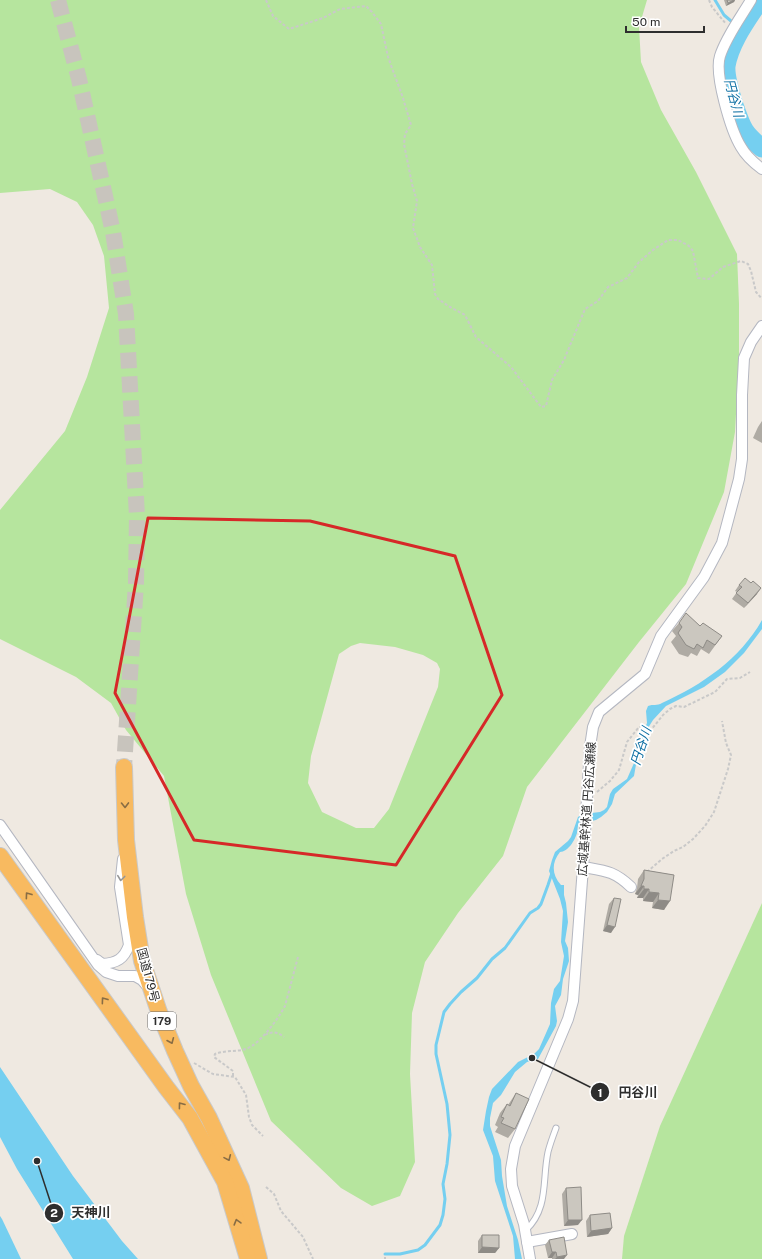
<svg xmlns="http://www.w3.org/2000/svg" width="762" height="1259" viewBox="0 0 762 1259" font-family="'Public Sans','Noto Sans JP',sans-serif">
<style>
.green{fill:#b6e59e;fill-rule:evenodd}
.water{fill:#75cff0}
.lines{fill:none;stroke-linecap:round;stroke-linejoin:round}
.stream{stroke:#75cff0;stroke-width:3}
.river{stroke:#75cff0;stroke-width:19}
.trunk-tunnel{stroke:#c8c4bd;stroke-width:16;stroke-dasharray:16 8;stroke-linecap:butt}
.service-casing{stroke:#b4b7c1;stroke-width:7}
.minor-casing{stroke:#b4b7c1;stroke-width:12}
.trunk-casing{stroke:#c9c9c9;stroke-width:18}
.path{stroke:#c9c9c9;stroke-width:2;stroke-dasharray:3 2;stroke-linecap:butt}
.service{stroke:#fff;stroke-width:5}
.minor{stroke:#fff;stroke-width:10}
.trunk{stroke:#f8ba60;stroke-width:16}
.wall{fill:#afaba4}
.shaded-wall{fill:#8e8b86}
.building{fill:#cbc7bf;stroke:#8e8b86}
.oneway{stroke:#896d44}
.oneway2{stroke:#969696}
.marked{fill:none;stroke:#d62828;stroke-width:3;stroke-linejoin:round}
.labels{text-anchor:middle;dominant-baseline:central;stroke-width:3.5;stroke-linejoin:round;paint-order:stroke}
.shield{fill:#fff;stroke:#6d6d6d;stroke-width:1}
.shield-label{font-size:11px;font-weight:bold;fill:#2e2e2e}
.street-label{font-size:12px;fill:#2e2e2e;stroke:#fff}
.water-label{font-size:13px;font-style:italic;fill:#0d6fa3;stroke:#fff}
.leader{fill:none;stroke:#2e2e2e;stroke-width:1.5}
.callout-dot{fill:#2e2e2e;stroke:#fff;stroke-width:1.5}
.mark-label{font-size:12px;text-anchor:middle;font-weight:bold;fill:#fff}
.callout-label{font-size:13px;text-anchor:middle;font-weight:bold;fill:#2e2e2e;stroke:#fff;stroke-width:3.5;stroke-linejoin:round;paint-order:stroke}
</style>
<rect width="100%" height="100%" fill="#efe9e1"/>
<g class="green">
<path d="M0,0H647L639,27L641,62L661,110L696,172L737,254L739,304V360L735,432L724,492L686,584L639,642L527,787L503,856L458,913L425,962L412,1013L410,1074L415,1162L400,1196L372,1206L341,1188L271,1121L211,975L186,894L164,776L126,730L111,703L76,677L0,639V510L65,431L87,377L109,308L104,256L93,225L77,202L50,189L0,193ZM360,643L395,647L423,655L437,663L440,669L438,687L389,809L374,828H356L322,812L308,783L311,756L339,654L351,646Z"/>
<polygon points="762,903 762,1259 622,1259 624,1236 660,1126"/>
</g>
<g class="water">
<path d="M762,620V629L744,653L725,672L704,687L666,706L653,720L648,728V730L638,753L634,776L615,794L612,804L607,812L601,817L596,820L579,824C577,827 578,829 577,833C575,840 568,852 560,852C551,863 552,875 561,885H564V895L566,903L568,922L565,941L568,948L569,961L563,979L561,995L555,1006L557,1021L556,1026L538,1059L527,1062L515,1072L501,1095L493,1103L490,1118V1126L501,1160L502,1176L507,1206L518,1240L522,1259H515L513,1236L495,1181L493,1156L483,1130L486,1111L489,1097L492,1089L518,1062L534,1054L539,1049L550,1024L551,1003L554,989L560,981L564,956L561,942L563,911L560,899L549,871L552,860L555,852L568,841L571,837L578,817L583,814L600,812L604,810L607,807L610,794L613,789L627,779L634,763L635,753L647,723L646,711L648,706C653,704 657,706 662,703C702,685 740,659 762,620Z"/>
<polygon points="0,1067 73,1176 122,1241 138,1259 73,1259 17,1169 0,1137"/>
<polygon points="0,1216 2,1219 21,1259 0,1259"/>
</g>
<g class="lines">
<g class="stream">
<polyline points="715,0 724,15 731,21"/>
<polyline points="385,1254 400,1254 418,1250 425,1245 440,1225 443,1215 445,1199 443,1184 447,1164 450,1135 447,1104 436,1054 436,1045 444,1012 450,1004 461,992 477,978 492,959 505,948 530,913 538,908 541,904 548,885 552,873"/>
</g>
<path class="river" d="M760,0C747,20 730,42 726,66C725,77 731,95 734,105C742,128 743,133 762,148"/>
<polyline class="trunk-tunnel" points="58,0 79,79 113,232 126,314 137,516 136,583 124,767"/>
<defs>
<path id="service" d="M526,1230C549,1208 542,1180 548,1152C550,1144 553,1136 556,1128"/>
<g id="minor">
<path d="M751,0C741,17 726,37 720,56C714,74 731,131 741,147C746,156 754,163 762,169"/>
<polyline points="0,825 98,965 106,972 118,976 135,976 142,980 149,988"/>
<path d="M583,867C606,871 614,871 631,887"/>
<path d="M97,960L102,964C117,963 124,959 129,945L120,887L123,859"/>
<polyline points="527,1242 572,1234"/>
<polyline points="530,1259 524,1224 512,1186 511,1169 515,1146 568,1019 573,1001 583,867 590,747 593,727 599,712 645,674 661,636 704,577 722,543 739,479 742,459 742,395 744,358 751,342 762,326"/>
</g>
<g id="trunk">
<polyline points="124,767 126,840 135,917 142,961 159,1012 175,1051 191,1086 209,1118 241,1188 259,1259"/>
<polyline points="0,856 166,1087 190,1118 225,1182 248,1259"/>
</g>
</defs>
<use href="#service" class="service-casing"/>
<use href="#minor" class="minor-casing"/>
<use href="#trunk" class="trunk-casing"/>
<g class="path">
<polyline points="266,0 273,16 289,29 323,18 340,9 366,6 372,12 381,24 388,57 403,98 411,125 405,134 404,144 412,184 417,201 413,228 420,247 432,265 435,294 438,299 450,307 465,315 476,337 511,367 541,407 546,406 552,380 564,360 585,309 598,301 608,287 627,278 639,262 653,250 668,240 678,240 689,246 693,251 698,278 709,279 723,267 741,261 748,264 751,271 756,292 762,299"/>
<polyline points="709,0 712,7 726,24"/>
<polyline points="597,792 610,781 619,770 627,742 639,727 643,727 651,730 663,715 670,709 676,706 684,707 715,692 727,679 740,678 750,672"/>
<polyline points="647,872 662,859 674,851 683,847 693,839 705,826 714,812 728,769 731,755 726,743 722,721"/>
<path d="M265,1035C272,1031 278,1032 284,1037"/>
<polyline points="194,1063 213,1074 235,1077 246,1095 249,1117 252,1125 263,1136"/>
<path d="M233,1076V1071L214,1057L215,1054C225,1050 236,1052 246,1049C260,1044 278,1019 285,1006L298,957"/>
<polyline points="266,1187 274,1194 281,1211 303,1237 313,1259"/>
<polyline points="385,1257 385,1259"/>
</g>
<use href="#service" class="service"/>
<use href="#minor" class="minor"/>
<use href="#trunk" class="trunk"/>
</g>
<g class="wall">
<polygon points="724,0 735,0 734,2 726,6"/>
<polygon points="762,421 762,443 753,438 758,427"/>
<polygon points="739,585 757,594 744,608 732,599 737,592 735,591"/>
<polygon points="679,623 700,626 722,636 709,654 701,649 697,656 691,653 688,657 679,654 671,642 676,636 672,631"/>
<polygon points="644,870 674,875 664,910 652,908 653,902 643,901 643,898 637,898 638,895 635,894 637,888 638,879"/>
<polygon points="614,898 611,933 603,931 609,904"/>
<polygon points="516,1093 515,1129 508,1138 495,1132 498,1127 495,1125 500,1113 507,1104 508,1105"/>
<polygon points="566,1188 578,1225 564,1226 562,1194"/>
<polygon points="590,1215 612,1228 608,1234 587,1237 586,1221"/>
<polygon points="482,1235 499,1248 495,1253 478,1253 478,1241"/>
<polygon points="549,1240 564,1259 552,1259 552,1258 548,1258 545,1245"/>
</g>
<g class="shaded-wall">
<polygon points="734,0 735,0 734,2 726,6 728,3"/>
<polygon points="761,588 757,594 744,608 748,603"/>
<polygon points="641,886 644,886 638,895 635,894"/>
<polygon points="644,889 649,889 643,898 637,898"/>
<polygon points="649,892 659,893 653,902 643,901"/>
<polygon points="658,900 670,901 664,910 652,908"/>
<polygon points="607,925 615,927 611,933 603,931"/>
<polygon points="568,1220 582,1220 578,1225 564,1226"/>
<polygon points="612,1228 608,1234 587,1237 591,1231"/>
<polygon points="482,1247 499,1248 495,1253 478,1253"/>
<polygon points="552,1252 556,1252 552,1258 548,1258"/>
<polygon points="567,1255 564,1259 555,1259 557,1257"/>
</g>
<g class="building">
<polygon points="727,0 734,0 728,3"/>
<polygon points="745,578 751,583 753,581 761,588 748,603 736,593 742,587 739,585"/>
<polygon points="686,613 700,626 703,623 722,636 715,645 707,640 703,648 697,644 694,649 686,645 678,633 682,627 679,623"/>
<polygon points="644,870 674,875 670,901 658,900 659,893 649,892 649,889 644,889 644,886 641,886 644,879"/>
<polygon points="614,898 621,899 615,927 607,925"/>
<polygon points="516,1093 529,1099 515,1129 501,1123 504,1118 501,1117 507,1104 510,1106"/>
<polygon points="581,1187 582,1220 568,1220 566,1188"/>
<polygon points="610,1213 612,1228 591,1231 590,1215"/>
<polygon points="482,1235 499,1235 499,1248 482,1247"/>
<polygon points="564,1237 567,1255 557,1257 556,1252 552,1252 549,1240"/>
</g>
<defs><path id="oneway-chevron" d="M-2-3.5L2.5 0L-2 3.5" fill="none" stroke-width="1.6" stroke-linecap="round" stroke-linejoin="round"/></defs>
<g class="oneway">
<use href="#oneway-chevron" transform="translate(125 805) rotate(89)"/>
<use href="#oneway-chevron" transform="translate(28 895) rotate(-126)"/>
<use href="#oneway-chevron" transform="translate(104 1000) rotate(-126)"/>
<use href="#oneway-chevron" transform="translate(171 1041) rotate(67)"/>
<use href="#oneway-chevron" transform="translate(181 1105) rotate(-127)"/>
<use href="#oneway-chevron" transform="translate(228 1158) rotate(66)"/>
<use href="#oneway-chevron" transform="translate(237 1222) rotate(-106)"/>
</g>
<use class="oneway2" href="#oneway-chevron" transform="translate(121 878) rotate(97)"/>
<path class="marked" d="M148,518L310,521L455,556L502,695L396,865L194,840L115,693Z"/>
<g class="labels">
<rect class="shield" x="148" y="1012" width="28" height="18" rx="3"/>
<g class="shield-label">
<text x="162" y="1021">179</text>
</g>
<g class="street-label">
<text transform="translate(587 809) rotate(-86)">広域基幹林道 円谷広瀬線</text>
<text transform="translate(148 975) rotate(75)">国道179号</text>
</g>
<g class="water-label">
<text transform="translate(734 98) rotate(75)">円谷川</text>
<text transform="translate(641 746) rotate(-72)">円谷川</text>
</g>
</g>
<path class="leader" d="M532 1058L600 1092M37 1161L54 1213"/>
<g class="callout-dot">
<circle cx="532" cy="1058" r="4"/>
<circle cx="37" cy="1161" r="4"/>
<circle cx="600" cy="1092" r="10"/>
<circle cx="54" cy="1213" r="10"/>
</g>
<g class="mark-label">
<text x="600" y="1097">1</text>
<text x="54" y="1217">2</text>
</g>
<g class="callout-label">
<text x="638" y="1097">円谷川</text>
<text x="91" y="1217">天神川</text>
</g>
<path d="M626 26v6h78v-6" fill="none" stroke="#2e2e2e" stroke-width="2"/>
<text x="632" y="26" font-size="12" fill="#2e2e2e" stroke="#ffffff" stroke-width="3" paint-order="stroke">50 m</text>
</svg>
